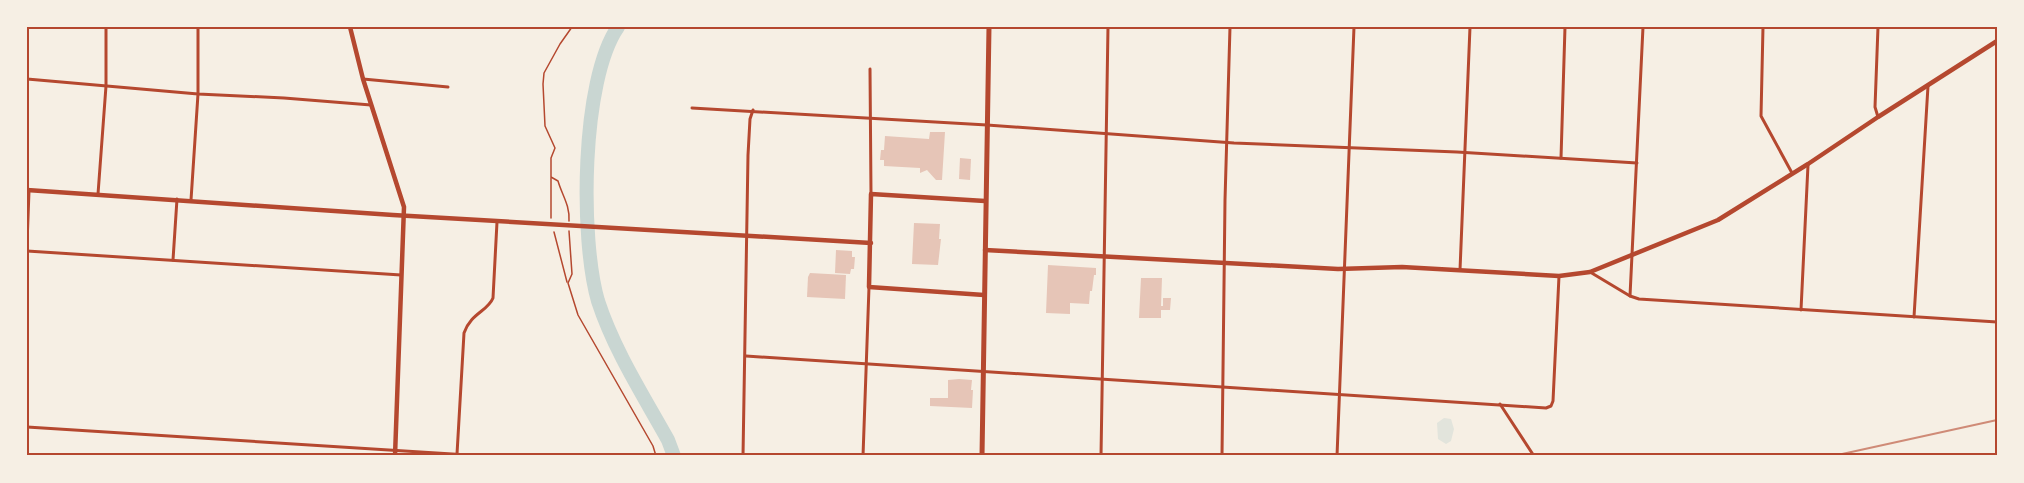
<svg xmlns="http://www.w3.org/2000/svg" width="2024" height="483" viewBox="0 0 2024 483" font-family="Raleway,sans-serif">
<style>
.green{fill:#e2e4dc}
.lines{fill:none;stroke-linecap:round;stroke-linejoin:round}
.river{stroke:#c9d6d2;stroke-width:14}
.building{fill:#e6c5b7}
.path{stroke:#b5482f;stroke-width:1.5}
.minor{stroke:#b5482f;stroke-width:3}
.tertiary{stroke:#b5482f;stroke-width:4.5}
.primary{stroke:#b5482f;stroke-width:5}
.rail{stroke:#cf8b77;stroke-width:2}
.neatline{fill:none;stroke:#b5482f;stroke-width:2}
</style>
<rect width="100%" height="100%" fill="#f6efe4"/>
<polygon class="green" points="1444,418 1451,419 1454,429 1451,441 1446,444 1438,439 1437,423"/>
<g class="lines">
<path class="river" d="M618,27C581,80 580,239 598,301C614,350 643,395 668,440L674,456"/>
</g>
<g class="building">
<polygon points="930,132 945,132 942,180 936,180 927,170 920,173 920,168 884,166 884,160 880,160 881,150 884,150 885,136 929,139"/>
<polygon points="960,158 971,159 970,180 959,179"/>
<polygon points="914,223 940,224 939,239 941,239 938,265 912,264"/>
<polygon points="836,250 852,251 852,257 855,257 854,269 851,269 850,274 835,273"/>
<polygon points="1048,265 1096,268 1096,275 1094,275 1092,291 1090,291 1089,304 1070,303 1070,314 1046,313"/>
<polygon points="810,273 846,275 845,299 807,297 808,277"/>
<polygon points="1141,278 1162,278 1161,306 1163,306 1163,298 1171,298 1170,310 1161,310 1161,318 1139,318"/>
<polygon points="959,379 972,380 971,390 973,390 972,408 930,406 930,398 948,398 948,380"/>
</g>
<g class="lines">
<g class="path">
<polyline points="551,178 551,218"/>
<path d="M569,221C570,205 562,195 558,181L551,177V158L555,148L545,126L543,84L544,73L560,44L572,27"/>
<polyline points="569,231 572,274 568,283 578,315 653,446 656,456"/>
<polyline points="554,232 567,282"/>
</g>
<g class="minor">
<polyline points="1763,27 1761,116 1792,173"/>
<polyline points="870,69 871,194"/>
<polyline points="27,79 198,94 284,98 371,105"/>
<polyline points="363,79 448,87"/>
<polyline points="692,108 987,125 1234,143 1457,152 1637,163"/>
<polyline points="1878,117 1875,107 1878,27"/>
<polyline points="1561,158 1565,27"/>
<polyline points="98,194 106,86 106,27"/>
<polyline points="191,200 198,94 198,27"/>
<polyline points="27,244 29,191"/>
<polyline points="27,251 401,275"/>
<polyline points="173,260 177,199"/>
<polyline points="1460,270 1470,27"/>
<polyline points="1590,272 1630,296 1639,299 1997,322"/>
<polyline points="1630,296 1643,27"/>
<polyline points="1801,310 1808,165"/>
<polyline points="1914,317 1928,86"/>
<polyline points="746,356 1546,408 1551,406 1553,401 1559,276"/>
<polyline points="1500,404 1534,456"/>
<polyline points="27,427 484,456"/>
<path d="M457,454L464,333C471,313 488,311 493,298L497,222"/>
<polyline points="743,456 748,155 750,119 753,110"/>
<polyline points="863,456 869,287"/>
<polyline points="1101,456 1108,27"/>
<polyline points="1222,456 1225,200 1230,27"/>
<polyline points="1337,456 1354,27"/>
</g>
<g class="tertiary">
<polyline points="350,27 363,79 404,207 395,456"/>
<polyline points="27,190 393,215 871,243"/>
<polyline points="985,250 1338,269 1402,267 1559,276 1590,272 1718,220 1808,164 1878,117 1997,41"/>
<polyline points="984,295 869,287 871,194 985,201"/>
</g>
<polyline class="primary" points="982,456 989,27"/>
<polyline class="rail" points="1833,456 1997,420"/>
</g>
<rect width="2024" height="483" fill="none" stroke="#f6efe4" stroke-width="57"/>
<rect x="28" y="28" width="1968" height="426" class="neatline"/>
</svg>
